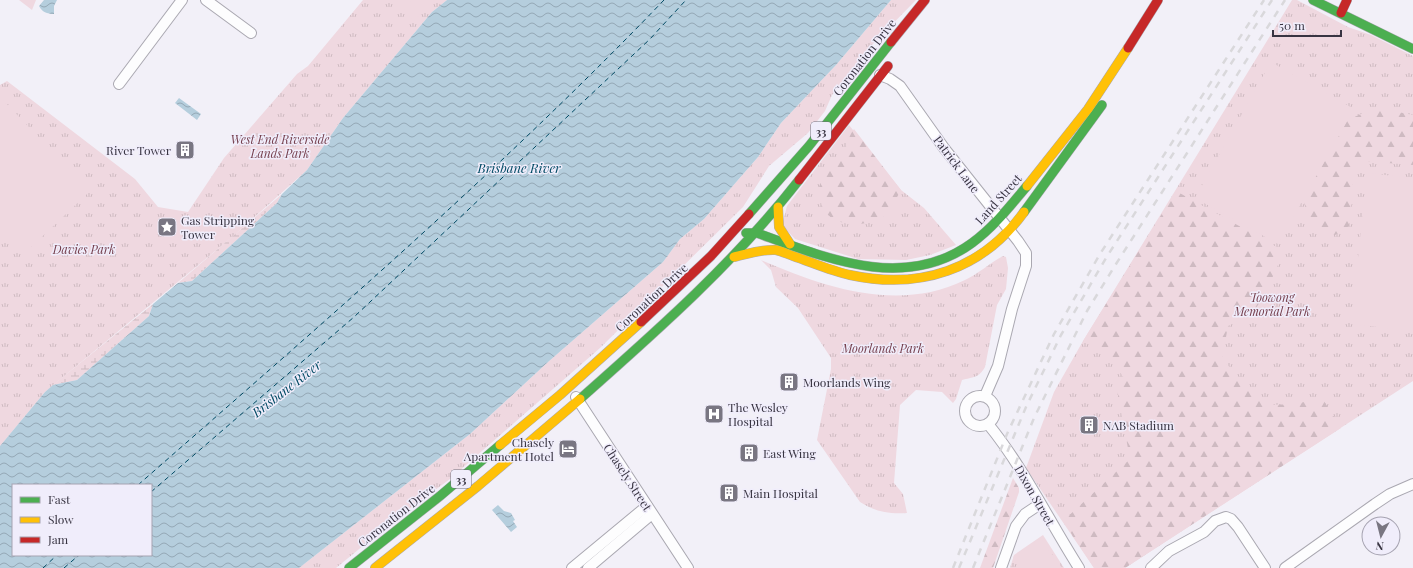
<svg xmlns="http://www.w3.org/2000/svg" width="1413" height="568" viewBox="0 0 1413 568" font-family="'Playfair Display',serif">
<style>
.grass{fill:url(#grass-tufts)}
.forest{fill:url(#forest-firs)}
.wetland{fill:url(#wetland-marsh)}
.garden{fill:#efd8e0}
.water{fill:url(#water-waves);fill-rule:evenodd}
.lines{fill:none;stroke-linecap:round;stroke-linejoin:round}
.ferry{stroke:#004a64;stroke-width:1;stroke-dasharray:5 4;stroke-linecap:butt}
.street-casing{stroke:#aaa8b1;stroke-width:12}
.fast-casing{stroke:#aaa8b1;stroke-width:10}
.slow-casing{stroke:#aaa8b1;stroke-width:10}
.jam-casing{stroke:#aaa8b1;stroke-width:10}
.street{stroke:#fdfdfe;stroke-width:10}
.fast{stroke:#4caf50;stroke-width:9}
.slow{stroke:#ffc107;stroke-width:9}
.jam{stroke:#c62828;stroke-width:9}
.rail{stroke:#d9d8db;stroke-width:2.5;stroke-dasharray:7 7;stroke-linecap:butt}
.labels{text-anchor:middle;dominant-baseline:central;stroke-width:3;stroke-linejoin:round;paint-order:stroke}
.shield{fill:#f0edfb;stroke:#6f6c7a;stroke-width:1}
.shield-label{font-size:11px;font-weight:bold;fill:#383442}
.street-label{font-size:12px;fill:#383442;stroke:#f0edfb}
.park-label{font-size:12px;font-style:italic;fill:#753f4d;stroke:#f0edfb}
.poi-label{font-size:12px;fill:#383442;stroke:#f0edfb;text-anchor:start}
.water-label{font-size:13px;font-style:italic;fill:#004a64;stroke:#f0edfb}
</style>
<defs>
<pattern id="grass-tufts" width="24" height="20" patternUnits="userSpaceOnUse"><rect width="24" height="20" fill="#efd8e0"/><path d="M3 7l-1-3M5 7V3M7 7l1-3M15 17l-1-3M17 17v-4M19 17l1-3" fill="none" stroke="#cebac1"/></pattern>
<pattern id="forest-firs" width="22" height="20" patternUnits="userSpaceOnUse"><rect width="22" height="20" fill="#efd8e0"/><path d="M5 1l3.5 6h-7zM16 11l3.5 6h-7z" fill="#cebac1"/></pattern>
<pattern id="wetland-marsh" width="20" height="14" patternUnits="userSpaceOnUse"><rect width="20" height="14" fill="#efd8e0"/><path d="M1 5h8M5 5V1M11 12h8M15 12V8" fill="none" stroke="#cebac1"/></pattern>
<pattern id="water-waves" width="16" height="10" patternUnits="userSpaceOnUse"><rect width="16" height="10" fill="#b5cedd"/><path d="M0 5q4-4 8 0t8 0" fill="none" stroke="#94a8b5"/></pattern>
</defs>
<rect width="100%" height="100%" fill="#f2f0f8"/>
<g class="grass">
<polygon points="363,0 447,0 432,12 343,118 307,170 231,238 45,392 0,446 0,85 7,81 135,179 158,207 188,212 224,158 297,74 308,66"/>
<polygon points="891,0 916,0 870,47 832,95 825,111 808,133 769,166 743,207 600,348 450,479 392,522 336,568 299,568 470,434 548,362 663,262 680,239 704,219 758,157 781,123 836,65"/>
<polygon points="1292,0 1297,0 1348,27 1371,35 1413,56 1413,381 1125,568 1094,568 1026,468 1054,392 1083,341"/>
<polygon points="849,125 901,190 924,208 956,245 930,255 906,260 858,259 795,239 782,225 787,206"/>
<path d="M1003,256L1006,257L1008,268L1006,289L997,305L985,367C979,378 973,377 962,380L956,399L953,403L942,392L916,390L900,405L894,483L903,494L907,513C888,514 876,512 860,502L817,440L831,369V358L798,308L776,287L771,270L761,260C824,287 898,313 965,280C978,274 990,263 1003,256Z"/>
<polygon points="1043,535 1064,568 1010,568 1014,555"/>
</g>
<g class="forest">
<path d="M1378,108L1413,115V165L1363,161L1352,168L1353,190L1349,226L1335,235L1317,232L1305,206L1302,191L1318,159L1337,139L1336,130C1347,118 1363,113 1378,108Z"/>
<path d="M854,129L901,190L896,199L900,208C873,224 847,234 822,210C822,204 819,193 819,189C821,174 834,168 841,156C848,147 847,138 854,129Z"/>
<polygon points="1176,191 1284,251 1267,290 1255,310 1228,326 1222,359 1246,385 1269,405 1295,404 1322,398 1341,428 1125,568 1094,568 1063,521 1130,459 1117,390 1124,378 1108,354 1083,341"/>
<polygon points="1013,478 1019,488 1019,492 993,568 980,568"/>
</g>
<g class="wetland">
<polygon points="282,194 277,203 192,281 178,283"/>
<polygon points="153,304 149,316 77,380 53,385"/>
</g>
<g class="garden">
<polygon points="19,0 36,0 32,10"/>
<polygon points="412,0 424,10 414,21 403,11"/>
<polygon points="1271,62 1354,109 1278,244 1195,198"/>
<polygon points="3,100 90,191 23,255 0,231 0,103"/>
<polygon points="1367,173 1413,178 1413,331 1351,324"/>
<polygon points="1040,538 1062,568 1021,568 1013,557"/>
</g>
<g class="water">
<path d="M44,0H57L54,6V14C47,14 42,12 39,6Z"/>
<path d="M447,0H891L836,65L781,123L758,157L704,219L680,239L663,262L548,362L470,434L299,568H0V446L45,392L53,385L77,380L149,316L153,304L178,283L192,281L277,203L282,194L307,170L343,118L432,12ZM13,485H151V555H13Z"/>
<polygon points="179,98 201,114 197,120 175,103"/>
<polygon points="498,505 504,511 511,513 515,520 513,521 517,527 511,532 492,510"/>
</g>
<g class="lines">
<g class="ferry">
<path d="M138,485C317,328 499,172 664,0"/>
<polyline points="151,492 354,317 650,39 686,0"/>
<polyline points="43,568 57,555"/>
<polyline points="64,568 79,555"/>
</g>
<defs>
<g id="street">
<polyline points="206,0 251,33"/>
<polyline points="880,75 890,79 900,86 944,148 1018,241 1026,253 1026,266 1012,309 998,366 985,396"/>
<polyline points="119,84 182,0"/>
<circle cx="980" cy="411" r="15"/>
<polyline points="576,397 688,568"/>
<path d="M988,424C1024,468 1049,521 1079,568"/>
<polyline points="572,568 647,506"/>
<polyline points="588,568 652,514"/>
<polyline points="1001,568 1016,526 1025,514 1040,504"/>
<polyline points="1151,568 1169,551 1204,532 1215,521 1226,517 1231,519 1238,527 1265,568"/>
<polyline points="1285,568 1375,504 1390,494 1413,484"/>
</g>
<g id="fast">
<polyline points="1313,0 1413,49"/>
<polyline points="1024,212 1102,105"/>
<polyline points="749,214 809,146 891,42"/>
<path d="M746,233H757C826,258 905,292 972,243C994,227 1010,206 1027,186"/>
<path d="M580,399C658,330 735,262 799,180"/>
<polyline points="349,568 440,496 500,445"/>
</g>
<g id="slow">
<polyline points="1027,186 1088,109 1128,48"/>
<polyline points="778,207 779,227 790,244"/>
<path d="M734,257C748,254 761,249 776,250C781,251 787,254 793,256C811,262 831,271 850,275C920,290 982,270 1024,212"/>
<polyline points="500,445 560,395 641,322"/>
<polyline points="375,568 478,486 580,399"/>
</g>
<g id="jam">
<polyline points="1341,13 1347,0"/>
<polyline points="891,42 925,0"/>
<polyline points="1128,48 1158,0"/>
<polyline points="799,180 888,66"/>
<polyline points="641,322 711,256 749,214"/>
</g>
</defs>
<use href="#street" class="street-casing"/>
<use href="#fast" class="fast-casing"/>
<use href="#slow" class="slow-casing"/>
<use href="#jam" class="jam-casing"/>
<use href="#street" class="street"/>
<use href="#fast" class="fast"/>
<use href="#slow" class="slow"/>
<use href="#jam" class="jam"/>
<g class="rail">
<polyline points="953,568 1007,434 1054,334 1100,254 1264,0"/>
<polyline points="959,568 1026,407 1061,335 1106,258 1272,0"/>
<polyline points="973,568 1034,418 1087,311 1116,264 1285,0"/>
</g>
</g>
<defs>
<symbol id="building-square" viewBox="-11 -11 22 22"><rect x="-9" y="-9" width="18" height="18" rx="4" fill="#797682" stroke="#f0edfb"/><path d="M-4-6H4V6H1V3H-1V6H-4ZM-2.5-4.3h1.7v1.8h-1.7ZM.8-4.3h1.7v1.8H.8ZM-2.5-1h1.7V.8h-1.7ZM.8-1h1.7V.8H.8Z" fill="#fff"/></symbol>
<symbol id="sight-square" viewBox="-11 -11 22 22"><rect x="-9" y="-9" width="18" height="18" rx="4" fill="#797682" stroke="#f0edfb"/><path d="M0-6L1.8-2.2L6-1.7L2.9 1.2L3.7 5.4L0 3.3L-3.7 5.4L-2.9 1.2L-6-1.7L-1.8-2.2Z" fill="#fff"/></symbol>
<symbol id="hospital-square" viewBox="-11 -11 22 22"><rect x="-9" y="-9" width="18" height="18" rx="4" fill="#797682" stroke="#f0edfb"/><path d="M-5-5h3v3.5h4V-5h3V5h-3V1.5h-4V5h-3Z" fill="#fff"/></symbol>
<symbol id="hotel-square" viewBox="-11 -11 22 22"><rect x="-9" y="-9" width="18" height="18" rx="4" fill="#797682" stroke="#f0edfb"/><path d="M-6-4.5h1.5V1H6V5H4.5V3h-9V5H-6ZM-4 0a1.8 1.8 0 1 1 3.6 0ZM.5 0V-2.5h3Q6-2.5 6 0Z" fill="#fff"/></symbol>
</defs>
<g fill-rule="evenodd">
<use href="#building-square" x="174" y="139" width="22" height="22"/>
<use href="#sight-square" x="156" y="216" width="22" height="22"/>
<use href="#building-square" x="778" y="371" width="22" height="22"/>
<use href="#hospital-square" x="703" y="403" width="22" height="22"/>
<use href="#building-square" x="1078" y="414" width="22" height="22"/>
<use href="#hotel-square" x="557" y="438" width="22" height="22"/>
<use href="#building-square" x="738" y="442" width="22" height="22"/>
<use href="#building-square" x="718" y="482" width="22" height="22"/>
</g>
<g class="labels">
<g class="shield">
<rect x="811" y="122" width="20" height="18" rx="3"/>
<rect x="451" y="470" width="20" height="18" rx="3"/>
</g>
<g class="shield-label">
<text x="821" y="131">33</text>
<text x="461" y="479">33</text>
</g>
<g class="street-label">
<text transform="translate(864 57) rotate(-52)">Coronation Drive</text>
<text transform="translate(957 164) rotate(53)">Patrick Lane</text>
<text transform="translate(998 199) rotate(-48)">Land Street</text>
<text transform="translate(651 297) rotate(-43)">Coronation Drive</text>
<text transform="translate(628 477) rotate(57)">Chasely Street</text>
<text transform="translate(1035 495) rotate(60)">Dixon Street</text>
<text transform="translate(396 515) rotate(-38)">Coronation Drive</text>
</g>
<g class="park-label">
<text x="280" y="139">West End Riverside<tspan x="280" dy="14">Lands Park</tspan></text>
<text x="84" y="249">Davies Park</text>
<text x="1272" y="297">Toowong<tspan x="1272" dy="14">Memorial Park</tspan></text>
<text x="883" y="348">Moorlands Park</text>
</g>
<g class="poi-label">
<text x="171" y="150" text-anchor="end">River Tower</text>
<text x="181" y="220">Gas Stripping<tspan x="181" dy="14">Tower</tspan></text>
<text x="803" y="382">Moorlands Wing</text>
<text x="728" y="407">The Wesley<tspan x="728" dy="14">Hospital</tspan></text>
<text x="1103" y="425">NAB Stadium</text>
<text x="554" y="442" text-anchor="end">Chasely<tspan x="554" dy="14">Apartment Hotel</tspan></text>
<text x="763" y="453">East Wing</text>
<text x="743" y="493">Main Hospital</text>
</g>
<g class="water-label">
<text x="519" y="167">Brisbane River</text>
<text transform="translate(286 388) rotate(-38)">Brisbane River</text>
</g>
</g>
<rect x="12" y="484" width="140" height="72" fill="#f0edfb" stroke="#a6a3b1"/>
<rect x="20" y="497" width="20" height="6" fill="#4caf50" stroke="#a6a3b1"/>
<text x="48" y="504" font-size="12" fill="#383442">Fast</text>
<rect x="20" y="517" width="20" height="6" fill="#ffc107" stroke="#a6a3b1"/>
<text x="48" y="524" font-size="12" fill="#383442">Slow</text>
<rect x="20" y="537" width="20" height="6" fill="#c62828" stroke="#a6a3b1"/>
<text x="48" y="544" font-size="12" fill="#383442">Jam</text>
<g transform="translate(1381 536) rotate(187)"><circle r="19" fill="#f0edfb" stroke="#a6a3b1"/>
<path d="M0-3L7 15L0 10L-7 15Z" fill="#797682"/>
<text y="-6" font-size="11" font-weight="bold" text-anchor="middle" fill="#383442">N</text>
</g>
<path d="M1273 30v6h68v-6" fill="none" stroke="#383442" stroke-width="2"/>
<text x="1279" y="30" font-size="12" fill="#383442" stroke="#f0edfb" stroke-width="3" paint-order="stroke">50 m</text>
</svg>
